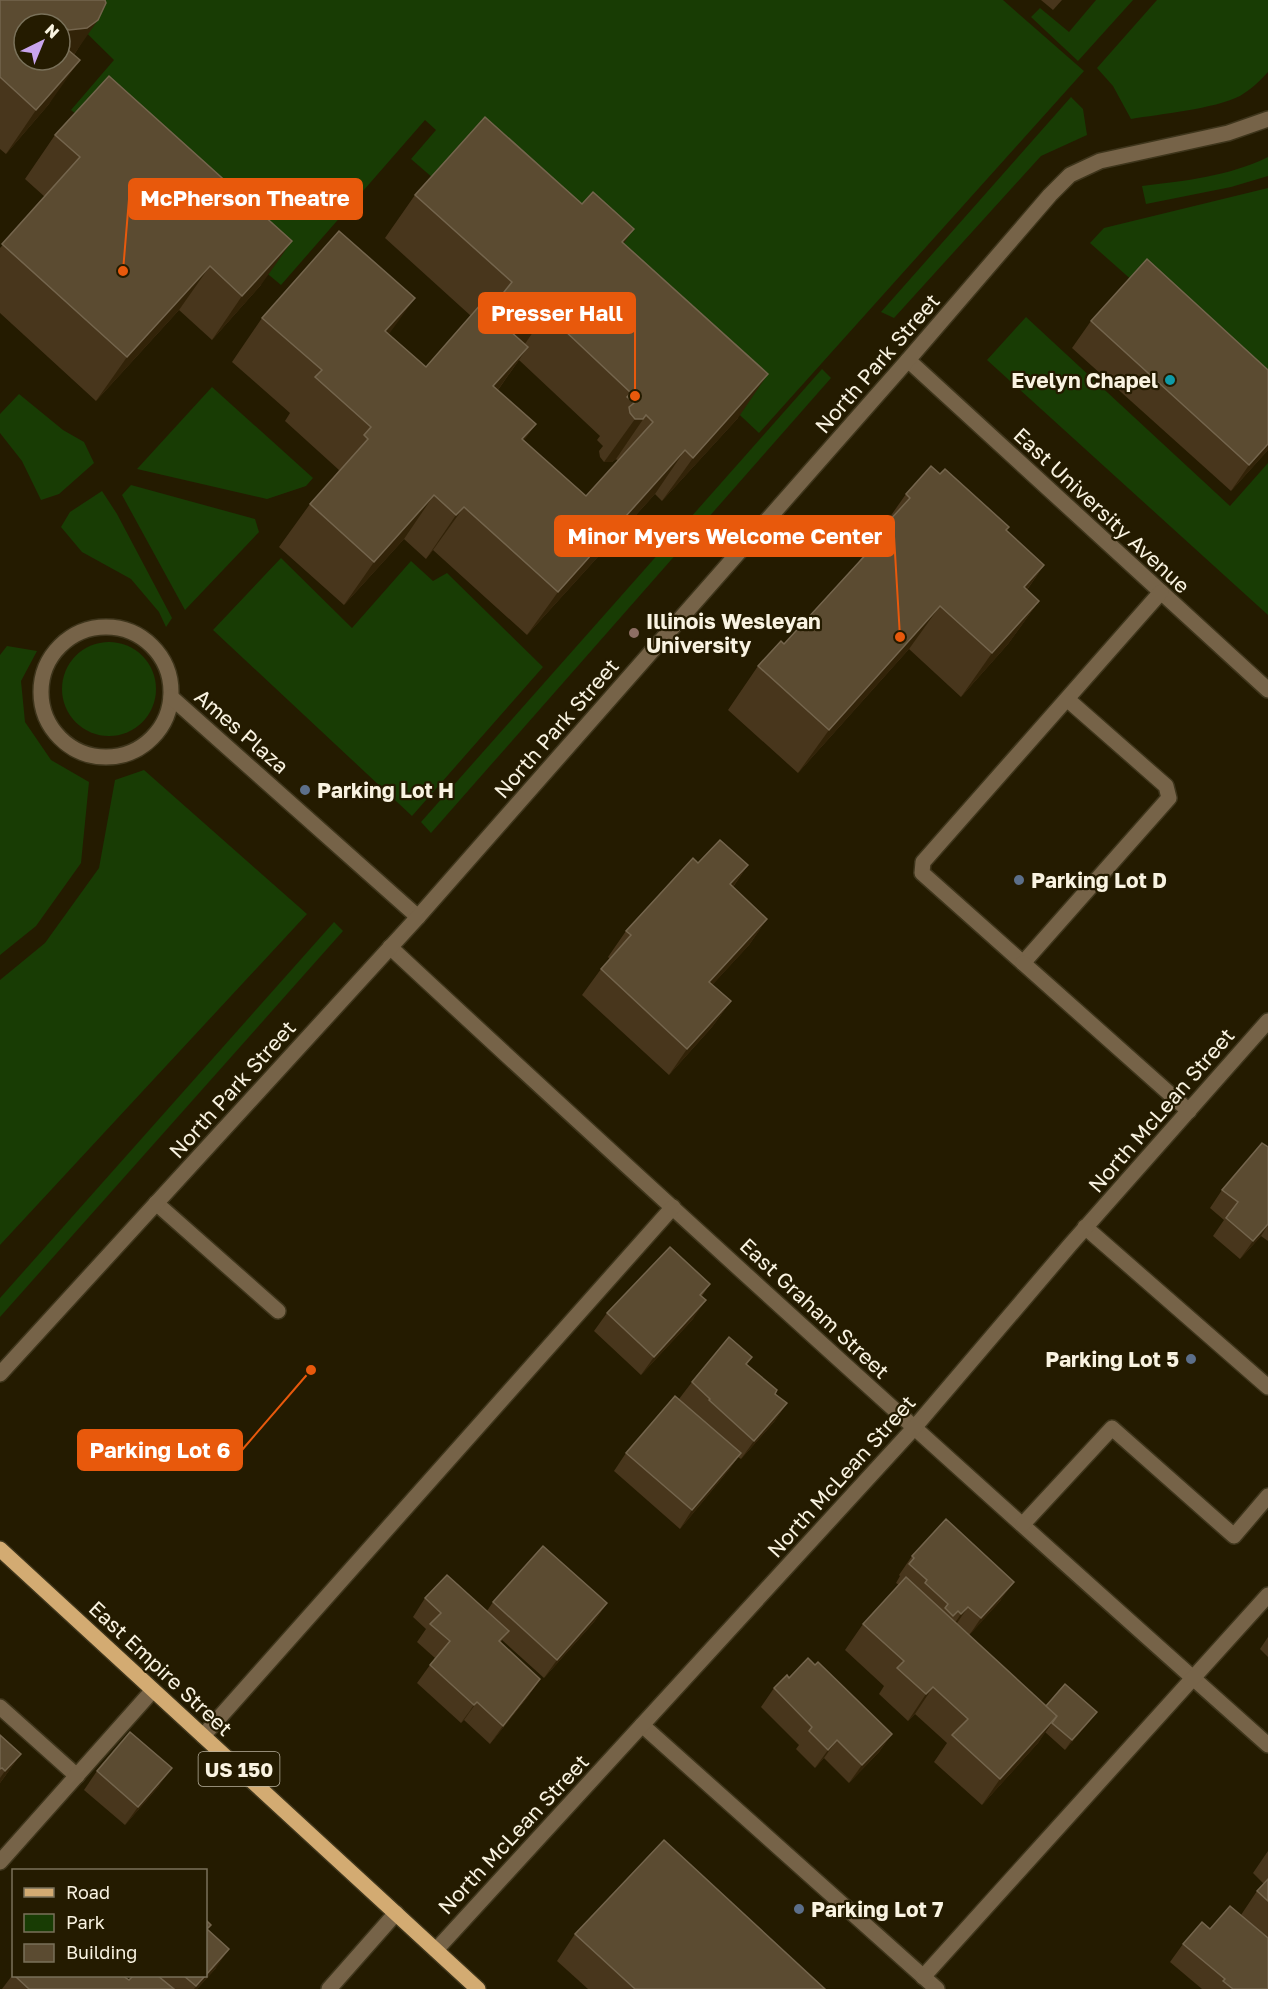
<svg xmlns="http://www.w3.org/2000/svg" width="1268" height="1989" viewBox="0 0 1268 1989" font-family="'Golos Text',sans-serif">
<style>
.green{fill:#183c04}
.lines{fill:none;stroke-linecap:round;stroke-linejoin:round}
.minor-casing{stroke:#3e351b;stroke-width:18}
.major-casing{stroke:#3e351b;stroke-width:18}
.minor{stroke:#766348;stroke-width:15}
.major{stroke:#d3ab72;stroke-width:15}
.wall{fill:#48361c;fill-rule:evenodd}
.shaded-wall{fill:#322308}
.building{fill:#5b4b31;stroke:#74654d;stroke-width:1.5;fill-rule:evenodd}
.culture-dot{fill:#0f9aa8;stroke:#241b00;stroke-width:2}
.education-dot{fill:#8d6e63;stroke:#241b00;stroke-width:2}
.service-dot{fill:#5c6f8a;stroke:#241b00;stroke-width:2}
.labels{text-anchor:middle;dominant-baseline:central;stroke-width:4.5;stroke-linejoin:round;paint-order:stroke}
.shield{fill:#241b00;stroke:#b9b29e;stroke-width:1.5}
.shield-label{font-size:20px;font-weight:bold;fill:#f9f3e1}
.street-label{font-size:21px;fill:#f9f3e1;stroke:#241b00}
.poi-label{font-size:21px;font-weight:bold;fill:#f9f3e1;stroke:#241b00;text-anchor:start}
.leader{fill:none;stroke:#e8590c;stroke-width:2}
.callout-dot{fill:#e8590c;stroke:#241b00;stroke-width:2}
.callout{fill:#e8590c;stroke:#e8590c;stroke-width:2}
.callout-label{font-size:22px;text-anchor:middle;font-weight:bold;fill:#fff}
</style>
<rect width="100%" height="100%" fill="#241b00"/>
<g class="green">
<polygon points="53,0 1003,0 1084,71 759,433 456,149 433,178 411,159 436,130 425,120 281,285 71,110 114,60"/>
<polygon points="1096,0 1133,0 1078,61 1031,17 1040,8 1069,32"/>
<path d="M1157,0H1268V72C1260,81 1250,90 1240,96C1214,109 1160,114 1131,119L1113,86L1097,68Z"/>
<polygon points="1071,97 1083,109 1087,135 1041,156 894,318 881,312"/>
<path d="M1268,157V176L1231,187L1146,204L1142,186C1184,181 1230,176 1268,157Z"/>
<polygon points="1268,188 1268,401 1090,243 1104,228"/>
<polygon points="1026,317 1230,506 1268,463 1268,615 987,360"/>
<polygon points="822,369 831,378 431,833 421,822"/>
<polygon points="212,387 313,478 306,486 267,499 137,469"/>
<polygon points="19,394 63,430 84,442 94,463 59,494 41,500 22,461 0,433 0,414"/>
<polygon points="131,485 255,519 259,532 185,610 122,495"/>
<polygon points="102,491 117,514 172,618 166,627 159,612 131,579 82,552 61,527 70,512"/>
<polygon points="281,558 352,628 411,561 433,581 447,573 543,667 412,816 213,630"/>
<circle cx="109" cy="689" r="47"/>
<polygon points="7,646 37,651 21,681 25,722 51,760 89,782 81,863 36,926 0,955 0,655"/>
<polygon points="144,770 307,914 0,1245 0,980 45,943 99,868 115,780"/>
<polygon points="334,922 343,931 0,1317 0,1298"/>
</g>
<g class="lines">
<defs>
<g id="minor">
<polyline points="908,360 1268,690"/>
<circle cx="106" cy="692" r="65"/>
<polyline points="171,697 418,917"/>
<polyline points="1067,699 1166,786 1169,798 1023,963 922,873 923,862 1161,592"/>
<path d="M390,947C679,1216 973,1482 1268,1745"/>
<polyline points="1023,963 1189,1111"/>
<polyline points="156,1203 278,1311"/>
<polyline points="1085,1227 1268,1387"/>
<polyline points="0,1374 418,917 908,360 1050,195 1070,175 1100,161 1228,133 1268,119"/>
<polyline points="1023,1524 1112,1428 1234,1536 1268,1496"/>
<polyline points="0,1707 77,1776"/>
<polyline points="642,1725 937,1989"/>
<polyline points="203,1736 673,1207"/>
<polyline points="0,1862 153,1690"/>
<polyline points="436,1950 914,1428 1070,1245 1268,1021"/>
<polyline points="923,1977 1268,1595"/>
<polyline points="329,1989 396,1913"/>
</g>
<polyline id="major" points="0,1549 478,1989"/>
</defs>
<use href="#minor" class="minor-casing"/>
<use href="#major" class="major-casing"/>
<use href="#minor" class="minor"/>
<use href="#major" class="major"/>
</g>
<g class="wall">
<path d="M0,0L106,3L74,55L49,104L6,154L0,149ZM24,24H60V60Z"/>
<polygon points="1041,0 1062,0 1053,10"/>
<polygon points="55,135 261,285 212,340 179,310 96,401 0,313 0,248 45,197 25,179"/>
<path d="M415,195L582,204L634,229L623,243L738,418L662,501L655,494L527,635L433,550L426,559L404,539L344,605L279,547L310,504L334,477L339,470L285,421L290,413L232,362L262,318L389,334L426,367L471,316L385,238ZM519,360L600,436L597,440L603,446L599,451L600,457L604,462H612L616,459L618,461L586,496L524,441L498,390Z"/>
<polygon points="1091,321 1268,450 1231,491 1072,348"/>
<polygon points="906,494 1007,531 1044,565 1027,590 1039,601 1008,644 961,697 909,649 798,773 728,710 758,666 784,644 855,567"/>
<polygon points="698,863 748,865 733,887 767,919 749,945 712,985 731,1001 712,1027 669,1075 582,995 601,969 610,959 608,957 626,931"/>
<polygon points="1268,1147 1268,1241 1261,1236 1240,1259 1213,1236 1224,1220 1210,1208 1222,1190"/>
<polygon points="710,1284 702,1296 693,1319 641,1375 594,1331 607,1313"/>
<polygon points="752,1357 746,1365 775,1394 787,1403 774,1422 741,1459 738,1457 728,1471 680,1529 614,1471 626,1453 679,1399 692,1382"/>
<polygon points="912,1556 1001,1600 969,1635 1046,1706 1090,1721 1065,1750 1045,1732 1038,1743 982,1805 934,1762 947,1743 915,1714 908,1721 879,1694 884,1686 845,1650 863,1624 899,1585 896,1583 900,1576 899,1575"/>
<polygon points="425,1598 487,1611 493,1602 607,1603 594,1622 544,1678 502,1640 501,1642 540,1679 527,1698 490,1744 464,1720 461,1723 417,1683 435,1658 417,1642 426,1629 413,1617"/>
<polygon points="1268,1637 1268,1657 1260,1649"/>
<polygon points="789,1678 892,1734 879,1752 849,1783 824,1758 815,1768 796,1749 799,1745 761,1707 774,1688"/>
<polygon points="0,1735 21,1754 0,1783"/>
<polygon points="97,1771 159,1786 125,1825 84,1790"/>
<polygon points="1268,1851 1268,1989 1202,1989 1170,1962 1183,1944 1210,1929 1241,1915 1257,1891 1264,1884 1253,1873"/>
<polygon points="207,1930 216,1968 197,1989 2,1989 14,1973 14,1976 123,1976 129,1980 133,1976 206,1976"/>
<polygon points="575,1934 825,1989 588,1989 557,1961"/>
</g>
<g class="shaded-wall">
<polygon points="98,20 68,63 60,43 69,30"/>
<polygon points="80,60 49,104 6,154 36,110"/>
<polygon points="634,229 603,272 622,242"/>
<polygon points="292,241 261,285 212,340 242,296"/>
<polygon points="210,266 179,310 96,401 127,357"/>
<polygon points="415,298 384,341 385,331"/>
<polygon points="546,313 516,357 510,331 517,323"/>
<polygon points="528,347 497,391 493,386"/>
<polygon points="768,374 738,418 662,501 693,458"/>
<polygon points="646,415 616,459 612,462 604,462 635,419"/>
<polygon points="536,424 505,468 522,439"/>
<polygon points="1268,444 1268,450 1231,491 1249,465"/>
<polygon points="685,450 655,494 527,635 558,592"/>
<polygon points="434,495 404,539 344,605 374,562"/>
<polygon points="464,507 433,550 426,559 456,515"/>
<polygon points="1044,565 1014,608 1024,587"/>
<polygon points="1039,601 1008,644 961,697 992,653"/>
<polygon points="940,606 909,649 798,773 829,730"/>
<polygon points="748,865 729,892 730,884"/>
<polygon points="767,919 749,945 691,1008 709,982"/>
<polygon points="731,1001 712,1027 669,1075 687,1049"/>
<polygon points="1268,1224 1268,1225 1261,1236 1240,1259 1253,1241"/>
<polygon points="706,1300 693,1319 641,1375 654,1357"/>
<polygon points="787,1403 774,1422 741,1459 754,1441"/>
<polygon points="741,1453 728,1471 680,1529 692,1510"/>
<polygon points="1014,1582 1001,1600 968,1637 981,1618"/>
<polygon points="607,1603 594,1622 544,1678 557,1660"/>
<polygon points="968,1607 955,1626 948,1633 961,1614"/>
<polygon points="540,1679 527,1698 490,1744 503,1726"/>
<polygon points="933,1687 915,1714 908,1721 926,1694"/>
<polygon points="477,1702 464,1720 461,1723 474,1705"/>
<polygon points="1097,1712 1090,1721 1065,1750 1072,1740"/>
<polygon points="1057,1716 1038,1743 982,1805 1000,1779"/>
<polygon points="892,1734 879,1752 849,1783 862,1765"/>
<polygon points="837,1740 824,1758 815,1768 828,1750"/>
<polygon points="21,1754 2,1780 0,1783 0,1778 5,1771"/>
<polygon points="172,1768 159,1786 125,1825 138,1807"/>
<polygon points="229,1949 216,1968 197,1989 194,1989"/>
</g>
<g class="building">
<polygon points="0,0 105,0 106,3 98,20 87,28 69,30 60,26 60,24 24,24 24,60 60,60 60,43 80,60 36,110 0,77"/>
<polygon points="109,76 292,241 242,296 210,266 127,357 2,244 80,157 55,135"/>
<path d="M485,117L582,204L593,192L634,229L622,242L768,374L693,458L685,450L558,592L464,507L456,515L434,495L374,562L310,504L368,439L364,435L371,427L315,377L322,370L262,318L339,231L415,298L385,331L426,367L481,304L498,319L505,311L504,292L512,282L415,195ZM546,313L631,393L627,397L634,403L629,407L630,413L635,419H643L646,415L653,422L586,496L522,439L536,424L493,386L528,347L510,331L517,323H537Z"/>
<polygon points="1147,259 1268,370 1268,444 1249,465 1091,321"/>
<polygon points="931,466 940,474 945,469 1009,527 1006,530 1044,565 1024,587 1039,601 992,653 940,606 829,730 758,666 781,641 784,644 882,537 878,533 910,498 906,494"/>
<polygon points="720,840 748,865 730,884 767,919 709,982 731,1001 687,1049 601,969 631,935 626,931 693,858 698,863"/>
<polygon points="1262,1143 1268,1147 1268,1224 1253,1241 1226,1218 1238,1202 1222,1190"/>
<polygon points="670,1247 710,1284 700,1295 706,1300 654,1357 607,1313"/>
<polygon points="729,1337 752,1357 746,1364 777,1390 775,1394 787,1403 754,1441 709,1400 710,1399 692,1382"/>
<polygon points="675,1396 741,1453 692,1510 626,1453"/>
<polygon points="946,1519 1014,1582 981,1618 968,1607 961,1614 958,1611 953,1616 945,1608 948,1604 925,1583 927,1580 909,1564 914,1558 912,1556"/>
<polygon points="543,1546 607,1603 557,1660 493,1602"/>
<polygon points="447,1575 509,1631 499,1641 540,1679 503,1726 477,1702 474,1705 430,1665 450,1641 430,1624 441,1613 425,1598"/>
<polygon points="906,1577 1057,1716 1000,1779 952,1735 968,1719 933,1687 926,1694 897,1668 904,1661 863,1624"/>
<polygon points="808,1658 815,1665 818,1662 892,1734 862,1765 837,1740 828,1750 809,1731 812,1727 774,1688 787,1675 789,1678"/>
<polygon points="1065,1684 1097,1712 1072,1740 1052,1723 1057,1716 1046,1706"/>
<polygon points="130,1732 172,1768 138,1807 97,1771"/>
<polygon points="0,1735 21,1754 5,1771 2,1768 0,1769"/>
<polygon points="664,1840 825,1989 635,1989 575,1934"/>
<polygon points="1268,1879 1268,1901 1257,1891"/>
<polygon points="1230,1906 1268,1938 1268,1989 1233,1989 1223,1981 1225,1979 1183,1944 1202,1922 1210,1929"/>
<polygon points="206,1920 211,1925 207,1929 229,1949 206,1975"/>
<polygon points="15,1976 123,1976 129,1980 133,1976 158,1976 174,1989 29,1989"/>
<polygon points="184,1976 205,1976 196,1986"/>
</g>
<circle class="culture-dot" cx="1170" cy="380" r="6"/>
<circle class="education-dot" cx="634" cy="633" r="6"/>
<g class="service-dot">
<circle cx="305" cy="790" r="6"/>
<circle cx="1019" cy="880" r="6"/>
<circle cx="1191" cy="1359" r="6"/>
<circle cx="799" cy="1909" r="6"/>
</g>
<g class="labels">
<rect class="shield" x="198.5" y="1752" width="81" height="34" rx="4.5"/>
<g class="shield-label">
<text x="239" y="1769">US 150</text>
</g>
<g class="street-label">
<text transform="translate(877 363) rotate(-49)">North Park Street</text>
<text transform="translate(1102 510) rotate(43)">East University Avenue</text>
<text transform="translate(556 728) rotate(-49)">North Park Street</text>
<text transform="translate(242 731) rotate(41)">Ames Plaza</text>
<text transform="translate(232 1089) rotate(-48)">North Park Street</text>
<text transform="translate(1161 1110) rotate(-49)">North McLean Street</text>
<text transform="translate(815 1308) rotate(43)">East Graham Street</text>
<text transform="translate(841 1476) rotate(-48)">North McLean Street</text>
<text transform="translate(161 1668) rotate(43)">East Empire Street</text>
<text transform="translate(513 1834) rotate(-47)">North McLean Street</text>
</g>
<g class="poi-label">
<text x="1158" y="380" text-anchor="end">Evelyn Chapel</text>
<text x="646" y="621">Illinois Wesleyan<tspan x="646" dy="24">University</tspan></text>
<text x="317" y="790">Parking Lot H</text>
<text x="1031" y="880">Parking Lot D</text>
<text x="1179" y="1359" text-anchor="end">Parking Lot 5</text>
<text x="811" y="1909">Parking Lot 7</text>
</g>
</g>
<path class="leader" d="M123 271L129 199M635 396L635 313M900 637L894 536M311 1370L242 1450"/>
<g class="callout-dot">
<circle cx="123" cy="271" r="6"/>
<circle cx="635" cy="396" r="6"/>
<circle cx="900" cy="637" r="6"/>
<circle cx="311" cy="1370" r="6"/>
</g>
<g class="callout">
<rect x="129" y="179" width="233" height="40" rx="6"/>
<rect x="479" y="293" width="156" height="40" rx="6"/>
<rect x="555" y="516" width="339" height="40" rx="6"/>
<rect x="78" y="1430" width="164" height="40" rx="6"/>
</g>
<g class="callout-label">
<text x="245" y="206">McPherson Theatre</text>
<text x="557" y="321">Presser Hall</text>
<text x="725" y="544">Minor Myers Welcome Center</text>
<text x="160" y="1458">Parking Lot 6</text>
</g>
<rect x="12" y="1869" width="195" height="108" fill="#241b00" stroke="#79715a" stroke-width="1.5"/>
<rect x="24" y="1888" width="30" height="9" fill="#d3ab72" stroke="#79715a" stroke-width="1.5"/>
<text x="66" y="1899" font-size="18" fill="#f9f3e1">Road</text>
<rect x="24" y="1914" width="30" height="18" fill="#183c04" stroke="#79715a" stroke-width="1.5"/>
<text x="66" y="1929" font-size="18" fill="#f9f3e1">Park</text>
<rect x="24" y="1944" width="30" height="18" fill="#5b4b31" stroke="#79715a" stroke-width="1.5"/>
<text x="66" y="1959" font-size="18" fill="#f9f3e1">Building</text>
<g transform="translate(42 42) rotate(43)"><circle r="28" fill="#241b00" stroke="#79715a" stroke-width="1.5"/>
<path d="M0-4.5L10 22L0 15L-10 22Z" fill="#c9a5ee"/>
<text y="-9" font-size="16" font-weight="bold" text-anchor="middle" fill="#f9f3e1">N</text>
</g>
</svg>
